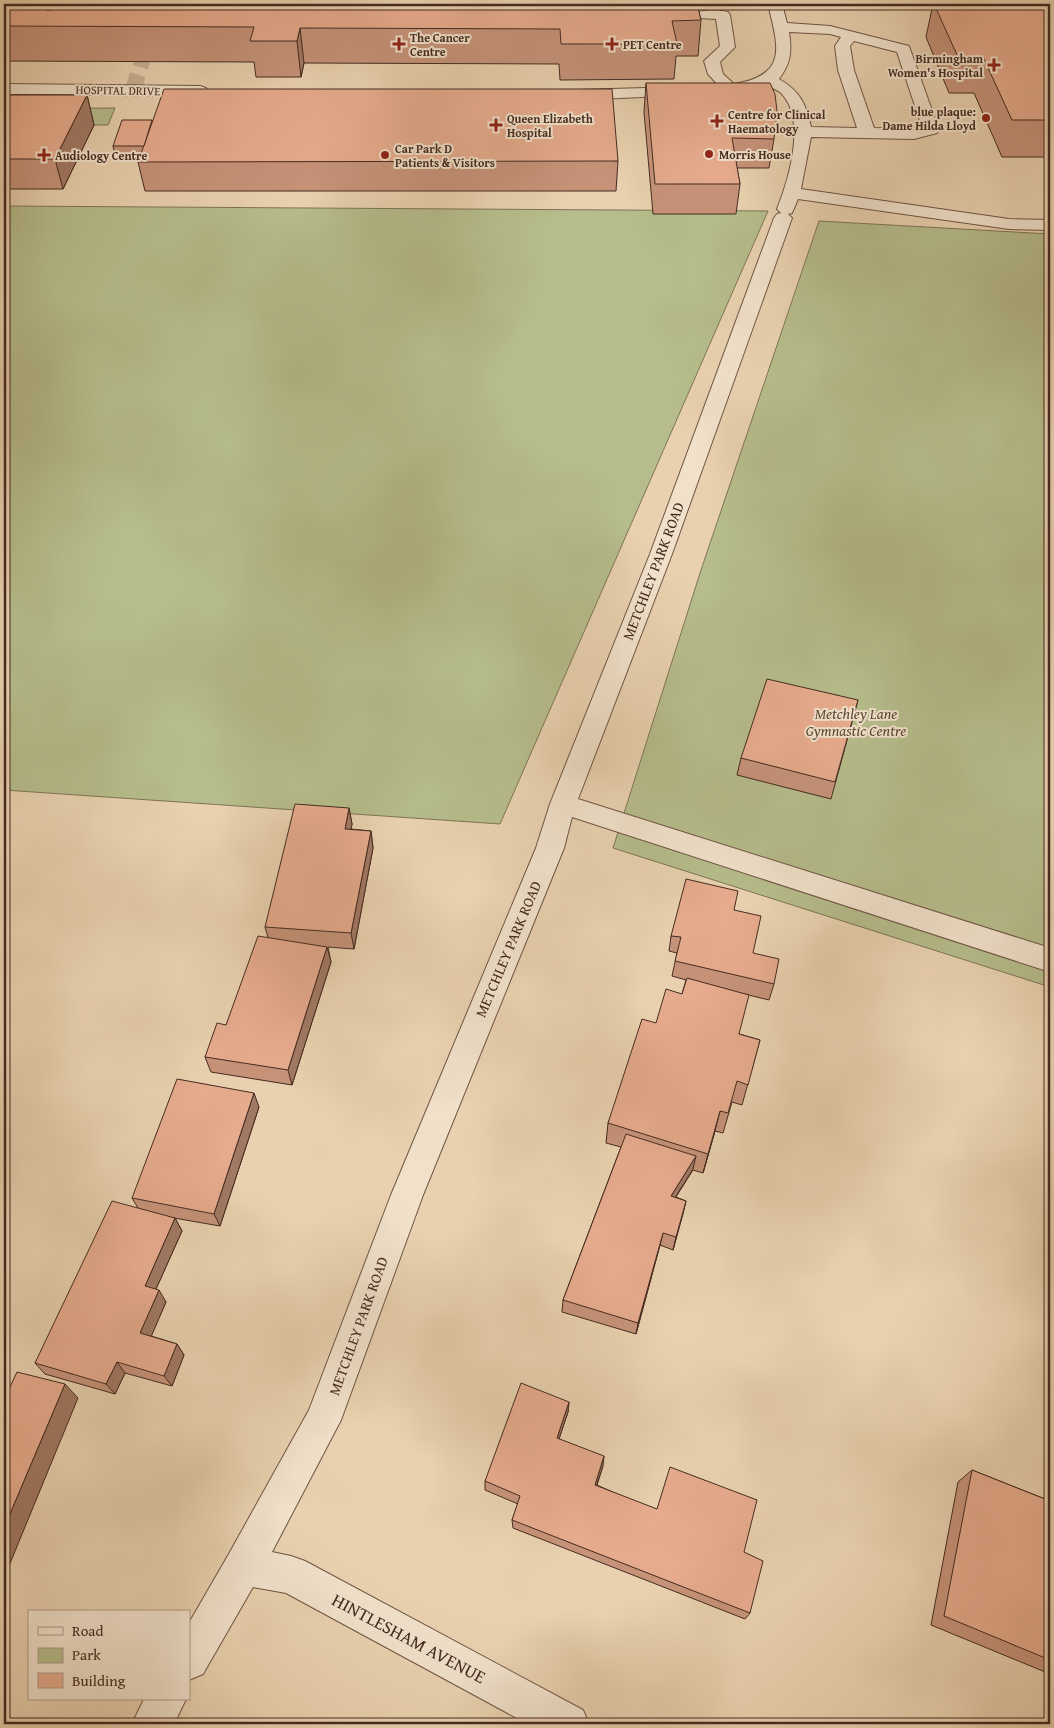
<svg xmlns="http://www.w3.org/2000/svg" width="1054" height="1728" viewBox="0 0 1054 1728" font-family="'Gentium Book Plus',serif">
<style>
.green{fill:#b6bc8b;stroke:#7e7456}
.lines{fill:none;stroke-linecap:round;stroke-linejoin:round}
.minor-tunnel{stroke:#c8b093;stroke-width:16;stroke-dasharray:16 8;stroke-linecap:butt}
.minor-casing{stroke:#6e5444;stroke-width:2}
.minor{fill:#f1e1cb;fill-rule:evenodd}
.wall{fill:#c69379;stroke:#452b21}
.shaded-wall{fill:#a17863;stroke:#452b21}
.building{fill:#e6ab8d;stroke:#452b21}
.poi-dot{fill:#8f2418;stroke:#f1e1cb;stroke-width:2}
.labels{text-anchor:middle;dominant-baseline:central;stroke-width:4;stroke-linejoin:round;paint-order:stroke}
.far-poi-label{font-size:12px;font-weight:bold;fill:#452b21;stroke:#f1e1cb;text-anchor:start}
.far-street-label{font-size:12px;fill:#452b21;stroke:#f1e1cb}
.street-label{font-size:15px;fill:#452b21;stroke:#f1e1cb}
.park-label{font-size:15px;font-style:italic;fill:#5c4836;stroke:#f1e1cb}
.near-street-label{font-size:18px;fill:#452b21;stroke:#f1e1cb}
</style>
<rect width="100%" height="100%" fill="#e9d1af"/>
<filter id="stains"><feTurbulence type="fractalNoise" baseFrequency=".004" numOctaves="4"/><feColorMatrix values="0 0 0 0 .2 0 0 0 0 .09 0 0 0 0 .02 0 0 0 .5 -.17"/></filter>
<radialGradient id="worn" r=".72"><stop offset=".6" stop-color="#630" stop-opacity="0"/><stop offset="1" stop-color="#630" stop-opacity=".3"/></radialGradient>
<g class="green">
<polygon points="115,108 108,125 4,125 4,109"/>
<polygon points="4,206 768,211 500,824 4,790"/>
<polygon points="819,221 1050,234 1050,987 613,848 700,573"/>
</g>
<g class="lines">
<polyline class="minor-tunnel" points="133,90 150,36 152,32 158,32"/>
<defs>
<g id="minor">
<path d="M768,4H782L787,23L830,26L909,46L939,130L937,133L914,139L811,137L801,189L1009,219L1050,220V230L1009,229L798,199L792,213L788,214L792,218L672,554L578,799L1050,948V972L572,817L564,848L423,1195L341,1420L272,1552L291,1556L305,1561L583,1710L589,1724H528L286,1593L253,1587L203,1674L189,1680V1623L230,1552L309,1410L391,1195L536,848L550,804L650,554L774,218L777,214L781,213L777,209C789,179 807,119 781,93C777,90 771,87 767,85L732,94L717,93L715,90L719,86L708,74L704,61L720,46L716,19L698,18L696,15L698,12C707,10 719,10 728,12L730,15L735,47L720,62L723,74L734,84C789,75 778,46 768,4ZM789,32L830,34L841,37L835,46L838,70L857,128L811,127C806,104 800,91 779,79C791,63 792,51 789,32ZM854,41L897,52L922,127L914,129L874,128L854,70L850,46Z"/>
<polygon points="4,84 200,86 206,88 208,91 206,94 200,96 4,94"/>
<polygon points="682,87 688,89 690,92 688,95 575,100 569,98 567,95 569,92 575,90"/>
<polygon points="144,1699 186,1699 174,1724 132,1724"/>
</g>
</defs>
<use href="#minor" class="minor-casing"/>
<use href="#minor" class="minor"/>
</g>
<g class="wall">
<polygon points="4,4 697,4 701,20 698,56 676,56 674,79 560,80 559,64 304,63 301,77 256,77 254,62 4,61"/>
<polygon points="933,4 1050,4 1050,157 1002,157 974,93 949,93 926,37"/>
<polygon points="646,83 774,139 769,168 737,168 740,184 736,214 653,214 644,112"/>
<polygon points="4,95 87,95 94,125 63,189 4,189"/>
<polygon points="152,120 152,122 618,161 616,191 145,191 138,162 141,155 115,155 113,146"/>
<polygon points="858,700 831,799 737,775 741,758"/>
<polygon points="349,808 352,824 351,829 371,831 373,848 354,949 328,947 331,962 292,1085 211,1072 205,1057 226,1025 268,937 265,927"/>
<polygon points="734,910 753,953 774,984 769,1000 740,993 739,1034 760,1040 742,1105 732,1102 723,1133 715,1131 703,1173 693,1170 676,1197 686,1201 673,1250 660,1245 636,1334 562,1312 563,1300 621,1147 606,1143 608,1123 656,1023 682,994 686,980 672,976 677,953 669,951 671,936"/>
<polygon points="259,1107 220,1226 174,1218 175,1218 182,1231 156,1289 166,1302 151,1336 177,1344 184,1355 172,1386 125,1373 115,1394 45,1374 35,1363 138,1208 132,1198"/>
<polygon points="569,1402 568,1412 559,1439 603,1466 597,1485 744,1552 750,1613 745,1619 513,1528 512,1520 518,1504 485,1490 485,1481"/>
<polygon points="972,1470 1050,1501 1050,1674 931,1625 958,1482"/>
</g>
<g class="shaded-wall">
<polygon points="40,4 49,4 55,26"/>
<polygon points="300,28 304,63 301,77 297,41"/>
<polygon points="87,95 94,125 63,189 55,159"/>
<polygon points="349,808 352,824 348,846 345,829"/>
<polygon points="371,831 373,848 354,949 351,933"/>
<polygon points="327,947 331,962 292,1085 288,1070"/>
<polygon points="254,1093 259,1107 220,1226 214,1214"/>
<polygon points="720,1111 715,1131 703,1173 708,1154"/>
<polygon points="696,1156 693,1169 668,1209 671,1196"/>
<polygon points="686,1201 683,1214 673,1250 676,1237"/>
<polygon points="175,1218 182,1231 152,1298 145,1286"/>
<polygon points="663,1233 660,1245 636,1334 638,1323"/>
<polygon points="159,1290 166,1302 148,1344 140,1333"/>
<polygon points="177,1344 184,1355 172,1386 164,1376"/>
<polygon points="117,1362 125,1373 115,1394 106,1384"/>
<polygon points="65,1384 78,1398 4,1578 4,1528"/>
<polygon points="569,1402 568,1412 556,1448 557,1438"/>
<polygon points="604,1456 603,1466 594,1493 595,1485"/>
</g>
<g class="building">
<polygon points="4,4 49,4 46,10 52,10 54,7 91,8 93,4 697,4 701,20 672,21 677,44 561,44 560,29 300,28 297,41 250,41 254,27 4,26"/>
<polygon points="934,4 1050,4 1050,120 1012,120 983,57 958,57"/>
<polygon points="646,83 770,83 775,94 777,111 774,139 732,138 740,184 655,184"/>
<polygon points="164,89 612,89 618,161 138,162"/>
<polygon points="4,95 87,95 55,159 4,159"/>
<polygon points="122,120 152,120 144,146 113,146"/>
<polygon points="767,679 858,700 835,782 741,758"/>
<polygon points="295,804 349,808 345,829 371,831 351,933 265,927"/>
<polygon points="686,879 738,891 734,910 761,916 753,953 779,959 774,984 675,961 681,937 671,936"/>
<polygon points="258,936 327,947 288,1070 205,1057 217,1023 226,1025"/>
<polygon points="687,978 749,995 739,1034 760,1040 748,1085 737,1081 728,1113 720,1111 708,1154 608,1123 642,1019 656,1023 666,989 682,994"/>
<polygon points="177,1079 254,1093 214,1214 132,1198"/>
<polygon points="626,1134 696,1156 671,1196 686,1201 676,1237 663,1233 638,1323 563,1300"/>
<polygon points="112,1201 175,1218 145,1286 159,1290 140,1333 177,1344 164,1376 117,1362 106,1384 35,1363"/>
<polygon points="17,1372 65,1384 4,1528 4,1400"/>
<polygon points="521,1383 569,1402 557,1438 604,1456 595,1485 657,1509 670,1467 757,1500 744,1552 763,1561 750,1613 512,1520 520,1496 485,1481"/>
<polygon points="972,1470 1050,1501 1050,1660 944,1616"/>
</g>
<g class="poi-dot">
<path d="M396.5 36.5h5v5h5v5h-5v5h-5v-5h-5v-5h5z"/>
<path d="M609.5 36.5h5v5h5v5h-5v5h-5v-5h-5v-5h5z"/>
<path d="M991.5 57.5h5v5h5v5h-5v5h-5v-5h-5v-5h5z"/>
<circle cx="986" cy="118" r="5"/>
<path d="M714.5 113.5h5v5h5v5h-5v5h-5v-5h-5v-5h5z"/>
<path d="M493.5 117.5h5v5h5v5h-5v5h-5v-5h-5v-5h5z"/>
<circle cx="709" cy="154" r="5"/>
<path d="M41.5 147.5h5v5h5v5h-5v5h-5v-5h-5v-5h5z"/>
<circle cx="385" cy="155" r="5"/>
</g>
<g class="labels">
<g class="far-poi-label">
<text x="410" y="37">The Cancer<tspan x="410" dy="14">Centre</tspan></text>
<text x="623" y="44">PET Centre</text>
<text x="983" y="58" text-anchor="end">Birmingham<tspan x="983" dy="14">Women's Hospital</tspan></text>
<text x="976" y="111" text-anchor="end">blue plaque:<tspan x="976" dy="14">Dame Hilda Lloyd</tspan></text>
<text x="728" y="114">Centre for Clinical<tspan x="728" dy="14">Haematology</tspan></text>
<text x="507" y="118">Queen Elizabeth<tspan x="507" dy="14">Hospital</tspan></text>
<text x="395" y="148">Car Park D<tspan x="395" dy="14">Patients &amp; Visitors</tspan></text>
<text x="719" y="154">Morris House</text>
<text x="55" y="155">Audiology Centre</text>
</g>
<g class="far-street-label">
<text transform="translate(118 90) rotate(1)">HOSPITAL DRIVE</text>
</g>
<g class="street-label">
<text transform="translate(653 571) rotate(-69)">METCHLEY PARK ROAD</text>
<text transform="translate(508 949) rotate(-67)">METCHLEY PARK ROAD</text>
<text transform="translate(358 1326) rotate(-70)">METCHLEY PARK ROAD</text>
</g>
<g class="park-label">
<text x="856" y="713">Metchley Lane<tspan x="856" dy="17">Gymnastic Centre</tspan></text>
</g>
<g class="near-street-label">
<text transform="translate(409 1638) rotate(28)">HINTLESHAM AVENUE</text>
</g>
</g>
<rect width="1054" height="1728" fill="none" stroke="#e9d1af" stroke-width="20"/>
<rect x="5" y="5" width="1044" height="1718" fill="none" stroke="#452b21" stroke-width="2.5"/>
<rect x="10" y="10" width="1034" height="1708" fill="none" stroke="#452b21"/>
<rect x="28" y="1610" width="162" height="90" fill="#f1e1cb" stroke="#ac9887"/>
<rect x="38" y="1627" width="25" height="8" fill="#f1e1cb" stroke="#ac9887"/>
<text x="72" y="1636" font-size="15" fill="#452b21">Road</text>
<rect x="38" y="1648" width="25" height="15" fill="#b6bc8b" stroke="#ac9887"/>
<text x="72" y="1660" font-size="15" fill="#452b21">Park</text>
<rect x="38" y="1673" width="25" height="15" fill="#e6ab8d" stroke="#ac9887"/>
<text x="72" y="1686" font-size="15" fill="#452b21">Building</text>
<rect width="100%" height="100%" filter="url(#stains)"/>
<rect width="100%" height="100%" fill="url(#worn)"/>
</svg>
